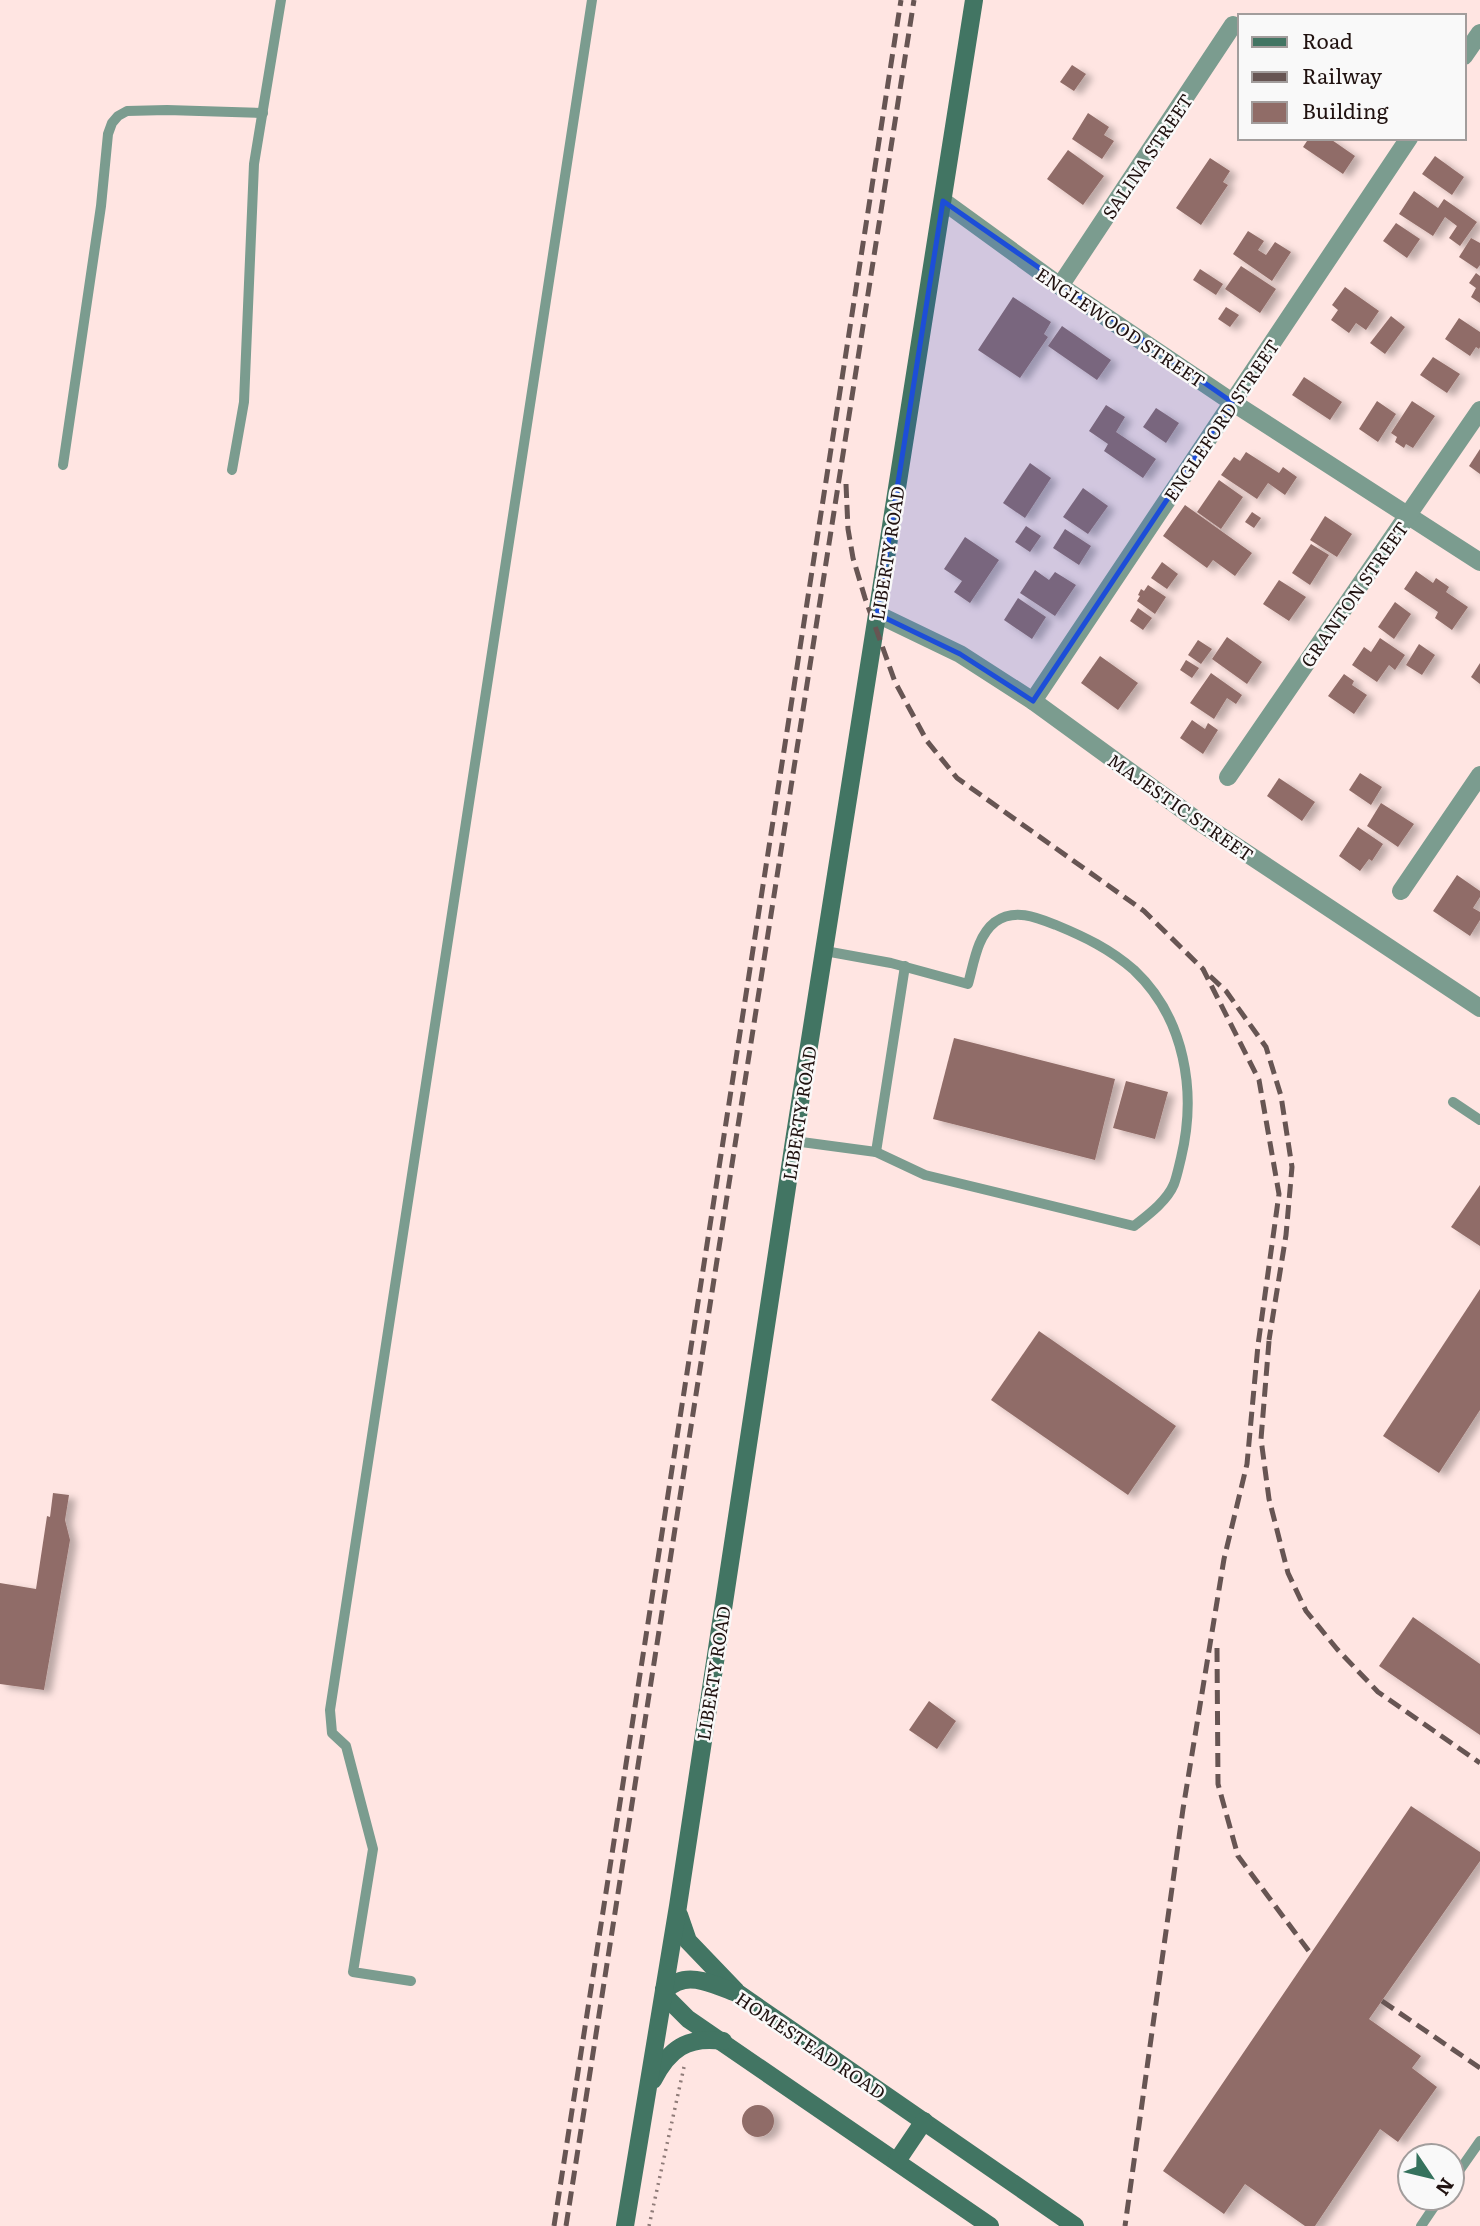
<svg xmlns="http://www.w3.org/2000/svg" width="1480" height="2226" viewBox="0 0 1480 2226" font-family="Literata,serif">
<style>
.building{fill:#906c67;filter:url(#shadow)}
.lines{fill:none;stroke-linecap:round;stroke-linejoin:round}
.path{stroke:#8f7b78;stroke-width:3.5;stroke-dasharray:2 5;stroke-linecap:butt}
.service{stroke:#7b9c8f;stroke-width:10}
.minor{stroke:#7b9c8f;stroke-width:18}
.tertiary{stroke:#7b9c8f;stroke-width:18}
.secondary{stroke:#427563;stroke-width:18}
.rail{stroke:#675553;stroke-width:5;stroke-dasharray:14 7;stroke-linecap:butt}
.marked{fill:#1d4ed8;fill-opacity:0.2;stroke:#1d4ed8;stroke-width:5;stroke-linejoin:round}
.labels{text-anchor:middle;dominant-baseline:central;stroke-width:5;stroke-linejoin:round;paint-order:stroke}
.street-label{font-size:18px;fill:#201210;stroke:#f9f9f9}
</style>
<defs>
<filter id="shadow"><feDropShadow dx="7" dy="4" stdDeviation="3.5" flood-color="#0004"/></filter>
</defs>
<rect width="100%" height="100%" fill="#ffe5e2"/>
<g class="building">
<polygon points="1072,65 1086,74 1074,91 1060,82"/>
<polygon points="1088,113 1109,127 1104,135 1114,141 1102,159 1072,139"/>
<polygon points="1309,138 1329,138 1355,156 1343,174 1303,147"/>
<polygon points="1068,150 1104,176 1083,205 1047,179"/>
<polygon points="1435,156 1464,177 1452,195 1422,174"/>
<polygon points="1210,158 1230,171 1223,182 1228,185 1201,225 1176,208"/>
<polygon points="1414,191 1438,208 1444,199 1477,222 1460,246 1449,238 1457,226 1445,217 1433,236 1399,214"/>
<polygon points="1396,223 1420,239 1407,258 1383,241"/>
<polygon points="1248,231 1264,241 1258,250 1266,255 1275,242 1291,252 1272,281 1233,254"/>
<polygon points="1471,238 1480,243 1480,265 1477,269 1459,257"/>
<polygon points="1241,266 1276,289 1260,313 1225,289"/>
<polygon points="1200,269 1223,284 1216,295 1193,280"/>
<polygon points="1476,273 1480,276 1480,303 1471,297 1476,288 1469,283"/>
<polygon points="1345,287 1379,311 1366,330 1356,323 1349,333 1331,320 1338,310 1332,305"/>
<polygon points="1013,297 1051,322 1044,334 1048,337 1020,378 978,350"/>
<polygon points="1226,307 1239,315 1230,327 1218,319"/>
<polygon points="1391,316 1405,327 1385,354 1370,343"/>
<polygon points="1459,318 1480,332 1480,347 1479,349 1476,347 1470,356 1445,339"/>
<polygon points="1062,326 1111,360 1097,380 1048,346"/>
<polygon points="1433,357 1460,374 1447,393 1420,375"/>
<polygon points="1304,377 1342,402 1330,420 1292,395"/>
<polygon points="1377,401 1396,414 1378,442 1359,429"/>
<polygon points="1412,401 1435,416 1413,448 1406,444 1404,448 1395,442 1397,437 1391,433"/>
<polygon points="1106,405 1125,417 1116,432 1156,459 1143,478 1104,451 1108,444 1089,431"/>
<polygon points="1156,408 1179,423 1166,443 1143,427"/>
<polygon points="1480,449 1480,474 1469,466"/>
<polygon points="1246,452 1279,473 1283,467 1297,477 1285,495 1268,483 1257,499 1221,475 1234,457 1240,461"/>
<polygon points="1030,463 1051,478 1025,518 1003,503"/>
<polygon points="1219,480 1243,497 1221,529 1197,512"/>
<polygon points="1083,488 1108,506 1088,534 1063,517"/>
<polygon points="1185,505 1252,553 1235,576 1213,560 1207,568 1163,536"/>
<polygon points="1252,512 1261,518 1254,528 1245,522"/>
<polygon points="1325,516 1352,534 1337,557 1310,540"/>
<polygon points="1026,526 1041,536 1030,552 1015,542"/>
<polygon points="1065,529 1091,546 1079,565 1053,548"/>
<polygon points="965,537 999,560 970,603 954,592 962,581 944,569"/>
<polygon points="1311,544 1329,555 1310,585 1292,573"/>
<polygon points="1162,562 1178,574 1167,589 1151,578"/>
<polygon points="1035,570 1049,580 1055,572 1076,585 1055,616 1020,593"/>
<polygon points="1416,571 1433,583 1436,578 1449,587 1446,592 1468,607 1452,630 1435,618 1438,612 1404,589"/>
<polygon points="1279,580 1306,597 1289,621 1263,604"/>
<polygon points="1148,585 1166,597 1155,614 1137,601 1140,596 1138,595 1141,589 1144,591"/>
<polygon points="1018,598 1046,617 1032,639 1004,620"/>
<polygon points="1395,602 1411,614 1394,639 1378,627"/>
<polygon points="1138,608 1152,618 1143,630 1130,621"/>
<polygon points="1227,637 1262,662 1247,684 1212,659"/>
<polygon points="1380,638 1405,655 1395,670 1389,665 1377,682 1352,665 1364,647 1371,652"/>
<polygon points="1198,640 1212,649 1201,664 1188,655"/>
<polygon points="1419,644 1435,655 1422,675 1406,665"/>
<polygon points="1100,656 1138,683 1118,710 1081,683"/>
<polygon points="1186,660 1199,668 1192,678 1180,670"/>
<polygon points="1480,663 1480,684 1471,677"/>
<polygon points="1211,673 1242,695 1236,704 1227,698 1214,719 1190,703"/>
<polygon points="1344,674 1354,681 1352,685 1367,695 1354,714 1328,696"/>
<polygon points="1192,720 1205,729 1208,723 1218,730 1203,754 1180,738"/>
<polygon points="1360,773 1382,787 1371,805 1349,790"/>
<polygon points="1279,778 1315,802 1302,821 1267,796"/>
<polygon points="1381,803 1414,824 1398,847 1367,826"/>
<polygon points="1358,827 1383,844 1372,861 1369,859 1360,871 1339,856"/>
<polygon points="1457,875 1480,891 1480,897 1473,908 1480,912 1480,920 1470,936 1433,911"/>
<polygon points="954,1038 1115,1079 1095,1160 933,1119"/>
<polygon points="1126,1081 1168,1092 1155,1139 1113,1128"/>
<polygon points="1480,1185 1480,1246 1451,1227"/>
<polygon points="1480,1289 1480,1410 1439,1473 1383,1436"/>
<polygon points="1039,1331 1176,1426 1128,1495 991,1400"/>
<polygon points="53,1493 69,1495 65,1520 70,1540 44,1690 0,1684 0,1583 36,1589 47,1516 50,1517"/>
<polygon points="1413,1617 1480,1664 1480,1735 1379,1666"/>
<polygon points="929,1701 956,1721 937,1749 909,1730"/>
<polygon points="1411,1806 1480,1852 1480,1861 1369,2019 1421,2056 1412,2068 1437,2087 1398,2142 1380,2129 1315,2226 1305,2226 1245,2184 1224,2214 1163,2171"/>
<circle cx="758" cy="2121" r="16"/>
</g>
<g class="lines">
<polyline class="path" points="649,2226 684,2067"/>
<g class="service">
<polyline points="63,465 101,206 108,134 112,123 118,116 127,111 167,110 263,113"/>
<polyline points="232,470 244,402 254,164 281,0"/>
<polyline points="1453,1102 1480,1120"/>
<path d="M794,1141L876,1152L925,1175L1134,1226C1148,1215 1167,1201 1174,1184C1177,1176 1179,1166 1181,1158C1197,1092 1185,1018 1134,970C1110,949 1085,937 1056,925C1036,917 1014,908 995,922C977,936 974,963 968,984L891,963L825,951"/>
<polyline points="876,1152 905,966"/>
<polyline points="411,1981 353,1972 373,1849 346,1746 332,1733 330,1710 592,0"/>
<polyline points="1452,2181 1480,2141"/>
<polyline points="1421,2226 1440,2198"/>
</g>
<g class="minor">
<polyline points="1464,56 1480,33"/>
<polyline points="943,201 1060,286 1232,402 1480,562"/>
<polyline points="1060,286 1233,25"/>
<polyline points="1033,701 1409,138"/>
<polyline points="1228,777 1480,410"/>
<polyline points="1401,891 1480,775"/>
</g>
<polyline class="tertiary" points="877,614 960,654 1033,701 1198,821 1480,1008"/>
<g class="secondary">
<polyline points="679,1915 688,1941 736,1991"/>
<path d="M664,1990C668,1988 673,1984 678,1982C696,1974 722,1988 739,1994L1075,2226"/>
<polyline points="664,1990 668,1999 688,2019 990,2226"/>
<path d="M653,2080C669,2049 687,2036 723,2041"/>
<polyline points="897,2161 924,2121"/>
<polyline points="625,2226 678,1906 794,1141 974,0"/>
</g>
<g class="rail">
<polyline points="846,484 848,529 853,558 865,598 895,682 927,741 957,778 1144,911 1203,969 1259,1080 1279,1194 1258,1345 1247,1464 1224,1559 1183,1809 1125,2226"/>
<polyline points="1210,976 1226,991 1266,1047 1281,1096 1292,1167 1286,1235 1269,1340"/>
<polyline points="1269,1341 1261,1439 1269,1499 1288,1573 1306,1611 1337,1649 1378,1692 1480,1763"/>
<polyline points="1217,1648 1218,1784 1238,1856 1311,1954"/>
<polyline points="1382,2001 1480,2068"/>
<polyline points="554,2226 901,0"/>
<polyline points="566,2226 914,0"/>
</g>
</g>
<path class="marked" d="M943,201L1232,402L1033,701L960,654L877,614Z"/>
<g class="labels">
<g class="street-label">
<text transform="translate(1147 156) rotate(-56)">SALINA STREET</text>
<text transform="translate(1121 327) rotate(34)">ENGLEWOOD STREET</text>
<text transform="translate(1221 420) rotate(-56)">ENGLEFORD STREET</text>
<text transform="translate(887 553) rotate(-81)">LIBERTY ROAD</text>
<text transform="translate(1354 594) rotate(-55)">GRANTON STREET</text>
<text transform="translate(1181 807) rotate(35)">MAJESTIC STREET</text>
<text transform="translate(799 1113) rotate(-81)">LIBERTY ROAD</text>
<text transform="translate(713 1673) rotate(-81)">LIBERTY ROAD</text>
<text transform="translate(811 2045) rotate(34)">HOMESTEAD ROAD</text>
</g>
</g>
<rect x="1238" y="14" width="228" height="126" fill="#f9f9f9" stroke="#a29d9c" stroke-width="2"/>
<rect x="1252" y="37" width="35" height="10" fill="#427563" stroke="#a29d9c" stroke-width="2"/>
<text x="1302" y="49" font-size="21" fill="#201210">Road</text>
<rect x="1252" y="72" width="35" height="10" fill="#675553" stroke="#a29d9c" stroke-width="2"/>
<text x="1302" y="84" font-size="21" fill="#201210">Railway</text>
<rect x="1252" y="102" width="35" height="21" fill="#906c67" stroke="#a29d9c" stroke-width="2"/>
<text x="1302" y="119" font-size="21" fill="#201210">Building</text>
<g transform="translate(1431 2177) rotate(125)"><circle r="33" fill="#f9f9f9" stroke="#a29d9c" stroke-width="2"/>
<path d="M0-5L12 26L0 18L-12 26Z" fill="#35725d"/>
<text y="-10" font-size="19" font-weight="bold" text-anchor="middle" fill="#201210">N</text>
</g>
</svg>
